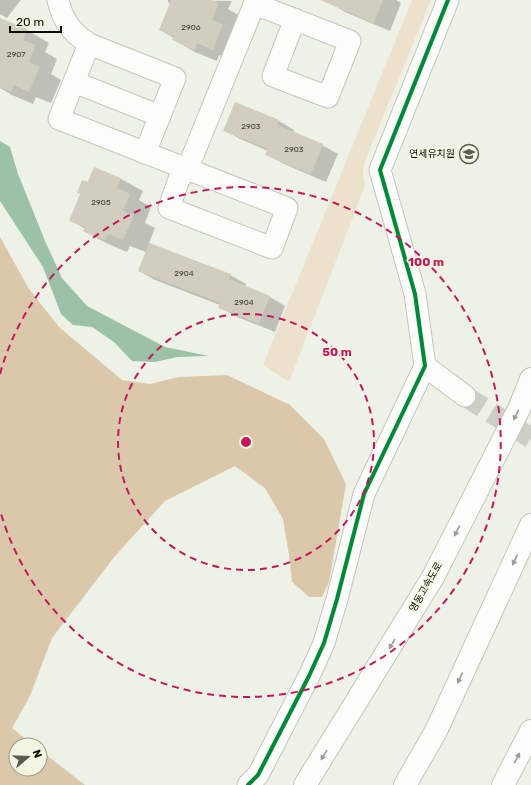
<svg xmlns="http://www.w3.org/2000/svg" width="531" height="785" viewBox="0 0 531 785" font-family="Rubik,'Noto Sans KR',sans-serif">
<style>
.green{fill:#ede1cd}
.forest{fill:#dbc7aa}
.water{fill:#9bc2a7}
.shadow{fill:#0003}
.building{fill:#d1cebf}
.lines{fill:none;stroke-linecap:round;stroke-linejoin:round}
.minor-tunnel{stroke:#cccfc4;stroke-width:21;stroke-dasharray:21 10;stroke-linecap:butt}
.minor-casing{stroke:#c4c6bd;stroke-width:23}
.highway-casing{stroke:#c4c6bd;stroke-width:24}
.minor{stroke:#fcfdfb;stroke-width:21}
.highway{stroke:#fcfdfb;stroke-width:22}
.cycleway-casing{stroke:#f2f5e1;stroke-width:6}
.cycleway{stroke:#00873e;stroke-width:4}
.oneway{fill:#9c9d99}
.ring{fill:none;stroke:#c2185b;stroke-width:2;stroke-dasharray:7 5}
.labels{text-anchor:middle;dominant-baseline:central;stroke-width:3.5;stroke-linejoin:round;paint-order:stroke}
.number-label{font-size:8px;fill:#3c3c34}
.poi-label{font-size:10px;fill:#0b0c06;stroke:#f2f5e1;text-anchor:end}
.street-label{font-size:10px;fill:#0b0c06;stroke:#f2f5e1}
.centre{fill:#c2185b;stroke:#f2f5e1;stroke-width:2}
.ring-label{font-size:12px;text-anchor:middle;font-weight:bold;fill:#c2185b;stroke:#f2f5e1;stroke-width:3.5;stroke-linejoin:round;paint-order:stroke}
</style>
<rect width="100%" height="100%" fill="#eef1e6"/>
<polygon class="green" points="412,0 431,0 365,161 363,173 365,186 289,382 263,365"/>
<polygon class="forest" points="0,237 29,289 59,327 122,380 150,384 179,377 227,375 290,405 324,439 346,484 329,582 322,597 309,597 292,582 289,555 283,519 265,488 235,466 165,501 115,556 52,638 30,696 12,728 33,745 16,745 16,769 40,769 40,750 85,785 0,785"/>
<polygon class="water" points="0,141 10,147 18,174 45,241 62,278 87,306 165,347 209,356 177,357 155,362 132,361 114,342 92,327 73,325 61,314 43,267 0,201"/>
<g class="shadow">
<polygon points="0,0 21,0 7,18 0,14"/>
<polygon points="168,0 232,1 228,9 240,16 235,61 219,55 217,61 195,52 174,40 174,38 160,30 171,4 168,2"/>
<polygon points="331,0 396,0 401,3 390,31 345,12 330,3"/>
<polygon points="0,19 27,30 49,43 45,52 57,59 51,74 61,80 51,103 36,97 33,104 12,95 0,88"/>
<polygon points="235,103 279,121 294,130 293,133 322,145 338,154 326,182 282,163 267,154 268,151 240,139 224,130"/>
<polygon points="94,168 121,179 143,191 139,200 151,207 145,223 155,228 149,243 230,275 246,284 245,287 270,297 285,306 275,332 235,316 219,307 220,305 155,280 139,271 146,252 130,246 127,252 106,243 84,231 85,229 71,220"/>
</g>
<g class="building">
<polygon points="171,0 212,0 219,3 212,20 223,24 213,50 197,43 195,50 172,40 174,36 159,30"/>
<polygon points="320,0 383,0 374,23"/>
<polygon points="0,18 27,29 23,40 36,45 29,62 40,67 29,92 14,85 11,92 0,87"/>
<polygon points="235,102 279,120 277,125 323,144 311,174 265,155 268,149 223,131"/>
<polygon points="94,167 121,178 117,188 130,194 123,211 134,215 123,240 108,234 105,240 83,231 85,227 69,221 80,194 77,193 82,180 88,182"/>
<polygon points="149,243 231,274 229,279 270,296 259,324 218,308 220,303 138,271"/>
</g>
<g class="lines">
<polyline class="minor-tunnel" points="465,396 531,438"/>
<defs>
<g id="minor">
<path d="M58,0C63,21 71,32 89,44L175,78L145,153"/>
<polyline points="255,4 350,41 328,97 273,76 295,19"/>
<path d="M89,44L59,119C135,149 211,179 287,208L272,248L169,208L179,179L187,170L256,0"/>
<polyline points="74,82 160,116"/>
<polyline points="425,366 465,396"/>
<polyline points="248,785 258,775 309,676 324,643 337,599 364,494 425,366 415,294 380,170 448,0"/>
</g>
<g id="highway">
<polyline points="305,785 433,577 519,409 531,379"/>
<polyline points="405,785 436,731 531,525"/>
<polyline points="503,785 531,731"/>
</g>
</defs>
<use href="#minor" class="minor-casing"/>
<use href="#highway" class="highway-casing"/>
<use href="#minor" class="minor"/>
<use href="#highway" class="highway"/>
<defs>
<polyline id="cycleway" points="248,785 258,775 309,676 324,643 337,599 364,494 425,366 415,294 380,170 448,0"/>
</defs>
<use href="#cycleway" class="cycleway-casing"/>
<use href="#cycleway" class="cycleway"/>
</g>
<defs><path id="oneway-solid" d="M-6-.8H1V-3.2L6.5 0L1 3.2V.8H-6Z"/></defs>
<g class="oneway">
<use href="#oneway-solid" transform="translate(516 415) rotate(117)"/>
<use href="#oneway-solid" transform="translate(457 531) rotate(117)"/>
<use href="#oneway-solid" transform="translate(515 560) rotate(115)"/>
<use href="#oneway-solid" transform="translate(392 644) rotate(121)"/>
<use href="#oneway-solid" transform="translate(460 678) rotate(115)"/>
<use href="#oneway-solid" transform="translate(324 755) rotate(122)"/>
<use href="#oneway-solid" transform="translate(517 758) rotate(-63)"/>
</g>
<g class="ring">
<circle cx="246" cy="442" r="128"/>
<path d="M0 374A255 255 0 1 1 0 510"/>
</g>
<defs>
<symbol id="school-ring" viewBox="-11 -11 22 22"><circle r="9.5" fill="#f2f5e1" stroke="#5a5c54" stroke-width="1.5"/><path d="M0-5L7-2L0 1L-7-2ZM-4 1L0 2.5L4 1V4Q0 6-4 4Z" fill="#5a5c54"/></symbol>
</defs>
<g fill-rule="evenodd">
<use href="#school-ring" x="458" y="143" width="22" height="22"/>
</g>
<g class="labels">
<g class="number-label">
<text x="191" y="27">2906</text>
<text x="16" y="54">2907</text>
<text x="251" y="126">2903</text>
<text x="294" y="149">2903</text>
<text x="101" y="202">2905</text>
<text x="184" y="273">2904</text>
<text x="244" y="302">2904</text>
</g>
<g class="poi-label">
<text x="455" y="154">연세유치원</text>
</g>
<g class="street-label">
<text transform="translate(426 587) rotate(-60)">영동고속도로</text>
</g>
</g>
<circle cx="246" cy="442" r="6" class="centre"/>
<g class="ring-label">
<text x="426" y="266">100 m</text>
<text x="337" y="356">50 m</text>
</g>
<g transform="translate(28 757) rotate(71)"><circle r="19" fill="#f2f5e1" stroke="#969889"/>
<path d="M0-3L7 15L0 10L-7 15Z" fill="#5a5c54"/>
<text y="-6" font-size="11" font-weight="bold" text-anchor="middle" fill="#0b0c06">N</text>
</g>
<path d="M10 26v6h51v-6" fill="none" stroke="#0b0c06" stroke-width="2"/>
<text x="16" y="26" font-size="12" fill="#0b0c06" stroke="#f2f5e1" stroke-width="3" paint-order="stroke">20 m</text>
</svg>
